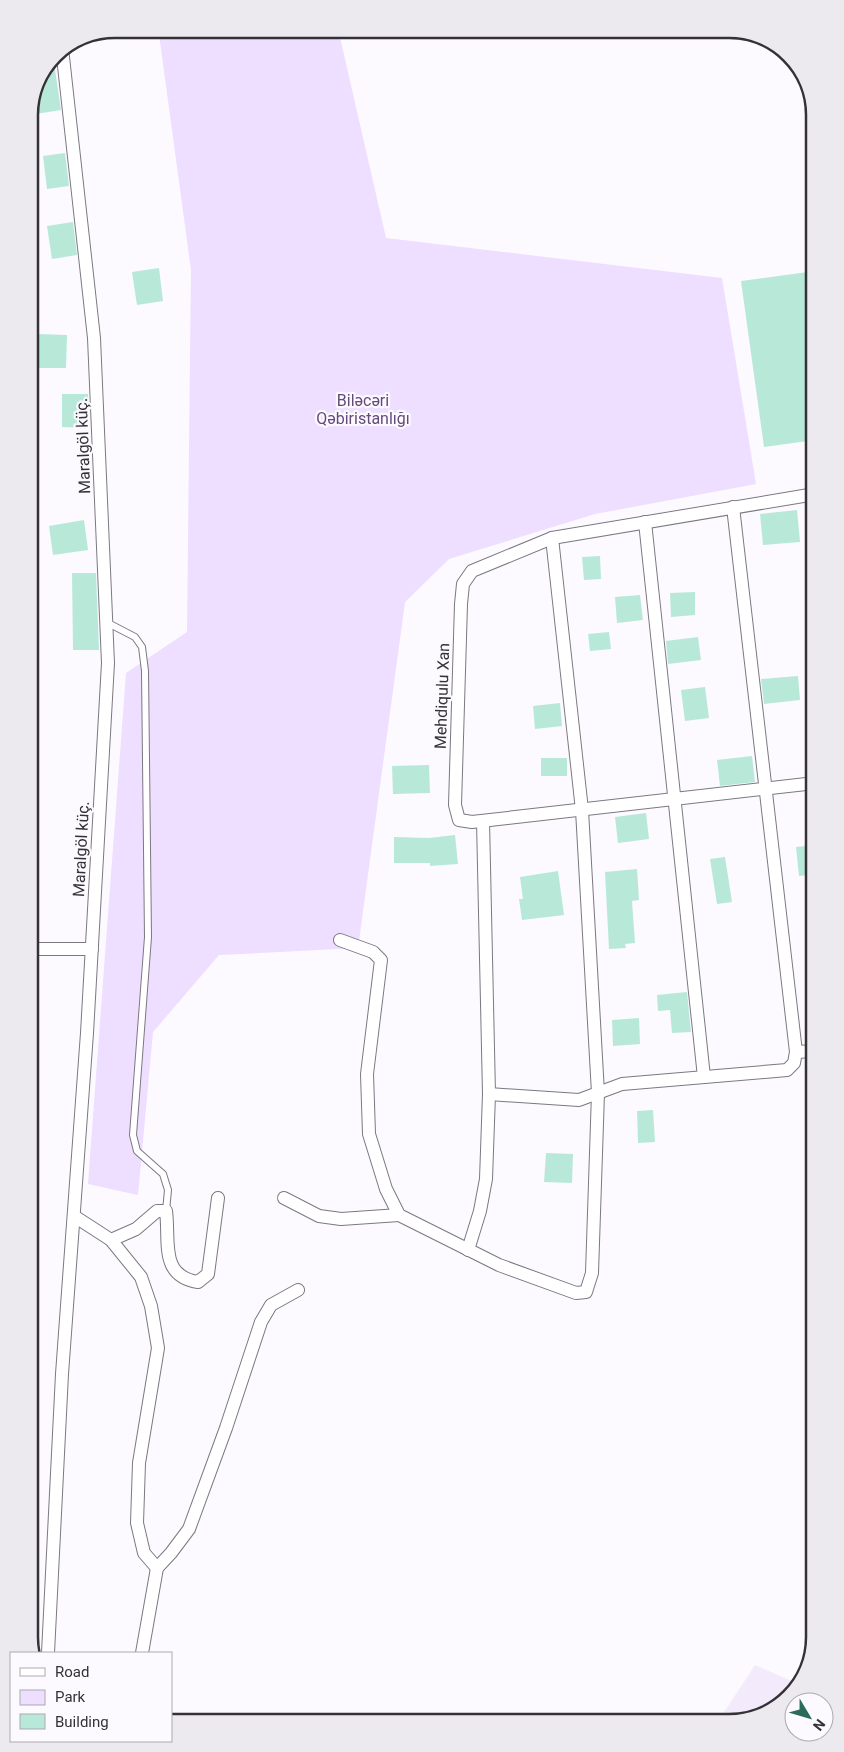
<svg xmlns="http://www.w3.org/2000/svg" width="844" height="1752" viewBox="0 0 844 1752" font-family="Roboto,sans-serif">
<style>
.built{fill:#f3eafb}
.green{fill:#eedeff}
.building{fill:#b8e9d8}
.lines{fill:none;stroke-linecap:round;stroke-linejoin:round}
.lane-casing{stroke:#7c7881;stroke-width:8}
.street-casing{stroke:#7c7881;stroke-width:14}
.lane{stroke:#fff;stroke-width:6}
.street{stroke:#fff;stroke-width:12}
.labels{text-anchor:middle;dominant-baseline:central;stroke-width:4.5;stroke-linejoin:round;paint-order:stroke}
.park-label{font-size:16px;fill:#654a7c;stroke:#fcf9ff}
.street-label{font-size:16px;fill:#343236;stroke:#fcf9ff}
.rim{fill:none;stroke:#343236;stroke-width:2.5}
</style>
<rect width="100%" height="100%" fill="#fcf9ff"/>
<polygon class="built" points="755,1665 801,1685 762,1717 721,1717"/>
<polygon class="green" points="339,33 386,238 722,278 756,484 595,514 449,559 405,602 358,948 219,955 153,1032 138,1195 88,1184 126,673 187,632 191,270 159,34"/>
<g class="building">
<polygon points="53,56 61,110 36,114 34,98"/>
<polygon points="65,153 69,186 47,189 43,156"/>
<polygon points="73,222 77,255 52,259 47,226"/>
<polygon points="159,268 163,301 137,305 132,272"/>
<polygon points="815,271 815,440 764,447 741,281"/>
<polygon points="39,334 67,335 66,368 39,368"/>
<polygon points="62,394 88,394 89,428 62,427"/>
<polygon points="797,510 800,542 763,545 760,514"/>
<polygon points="84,520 88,550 53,555 49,526"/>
<polygon points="600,556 601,579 584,580 582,557"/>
<polygon points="72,573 96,573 99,650 73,650"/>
<polygon points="695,592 695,615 671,617 670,593"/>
<polygon points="640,595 643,620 617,623 615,597"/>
<polygon points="609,632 611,649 590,651 588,634"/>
<polygon points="698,637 701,660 668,664 666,641"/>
<polygon points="798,676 800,700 764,704 761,679"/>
<polygon points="705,687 709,718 685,721 681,690"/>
<polygon points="560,703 562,726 535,729 533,706"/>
<polygon points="752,756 755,782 720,786 717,760"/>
<rect x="541" y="758" width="26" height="18"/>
<polygon points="429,765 430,793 393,794 392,766"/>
<polygon points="646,813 649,839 618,843 615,817"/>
<polygon points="455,835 458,864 430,866 430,863 394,863 394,837 429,838"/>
<polygon points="815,845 815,874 799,876 796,847"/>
<polygon points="725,857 732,902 717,904 710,859"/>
<polygon points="637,869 639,900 632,901 635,943 625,944 626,948 609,949 605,872"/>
<polygon points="558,871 564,915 522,920 519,899 523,899 520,877"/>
<polygon points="687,992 691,1032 672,1033 670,1010 658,1011 657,995"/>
<polygon points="639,1018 640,1044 613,1046 612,1020"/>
<polygon points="653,1110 655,1142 638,1143 637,1111"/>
<polygon points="546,1153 573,1154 572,1183 544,1182"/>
</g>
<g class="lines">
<defs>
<polyline id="lane" points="106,622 135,637 142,647 145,671 148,937 133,1135 137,1151 163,1174 168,1190 166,1211"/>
<g id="street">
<polyline points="645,522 704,1077"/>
<polyline points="815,783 472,822 459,820 455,805 461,604 463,584 472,571 552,538 815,494"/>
<polyline points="340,940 373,952 381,960 367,1074 369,1134 386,1189 399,1215 499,1265 576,1293 586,1292 592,1273 598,1093 582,810 552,538"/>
<polyline points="29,949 92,949"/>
<polyline points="796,1052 815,1051"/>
<polyline points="489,1094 579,1100 622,1084 787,1070 794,1063 796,1052 733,507"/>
<polyline points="284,1198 319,1216 341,1219 399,1215"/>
<polyline points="74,1216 111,1240 141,1277 151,1306 158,1348 139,1463 137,1523 144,1553 157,1568"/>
<path d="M111,1240L136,1229L157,1211H166C170,1241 159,1276 198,1282L208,1274L218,1198"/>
<polyline points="468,1250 480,1211 486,1179 489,1094 483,821"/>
<polyline points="48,1653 62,1374 87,1033 108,663 94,338 62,48"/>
<polyline points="142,1653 157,1568 171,1553 189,1529 226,1428 261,1322 271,1305 298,1290"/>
</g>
</defs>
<use href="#lane" class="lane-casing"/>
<use href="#street" class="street-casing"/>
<use href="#lane" class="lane"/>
<use href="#street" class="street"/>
</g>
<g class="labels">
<g class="park-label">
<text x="363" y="400">Biləcəri<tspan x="363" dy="18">Qəbiristanlığı</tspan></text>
</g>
<g class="street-label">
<text transform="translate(83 446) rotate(-92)">Maralgöl küç.</text>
<text transform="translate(442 696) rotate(-88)">Mehdiqulu Xan</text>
<text transform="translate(81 849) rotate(-87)">Maralgöl küç.</text>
</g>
</g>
<path d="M0 0H844V1752H0ZM115 38H729A77 77 0 0 1 806 115V1637A77 77 0 0 1 729 1714H115A77 77 0 0 1 38 1637V115A77 77 0 0 1 115 38Z" fill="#ece9ef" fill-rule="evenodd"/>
<path class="rim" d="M115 38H729A77 77 0 0 1 806 115V1637A77 77 0 0 1 729 1714H115A77 77 0 0 1 38 1637V115A77 77 0 0 1 115 38Z"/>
<rect x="10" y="1652" width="162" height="90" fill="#fcf9ff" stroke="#aca9af"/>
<rect x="20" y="1668" width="25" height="8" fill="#ffffff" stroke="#aca9af"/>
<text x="55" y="1677" font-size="15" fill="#343236">Road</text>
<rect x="20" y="1690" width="25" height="15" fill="#eedeff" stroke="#aca9af"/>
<text x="55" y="1702" font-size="15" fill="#343236">Park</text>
<rect x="20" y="1714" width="25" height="15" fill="#b8e9d8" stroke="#aca9af"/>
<text x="55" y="1727" font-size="15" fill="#343236">Building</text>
<g transform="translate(809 1717) rotate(128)"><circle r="24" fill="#fcf9ff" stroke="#aca9af"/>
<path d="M0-4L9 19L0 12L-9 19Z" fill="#2b6b59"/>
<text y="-8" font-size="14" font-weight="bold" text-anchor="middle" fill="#343236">N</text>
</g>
</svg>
